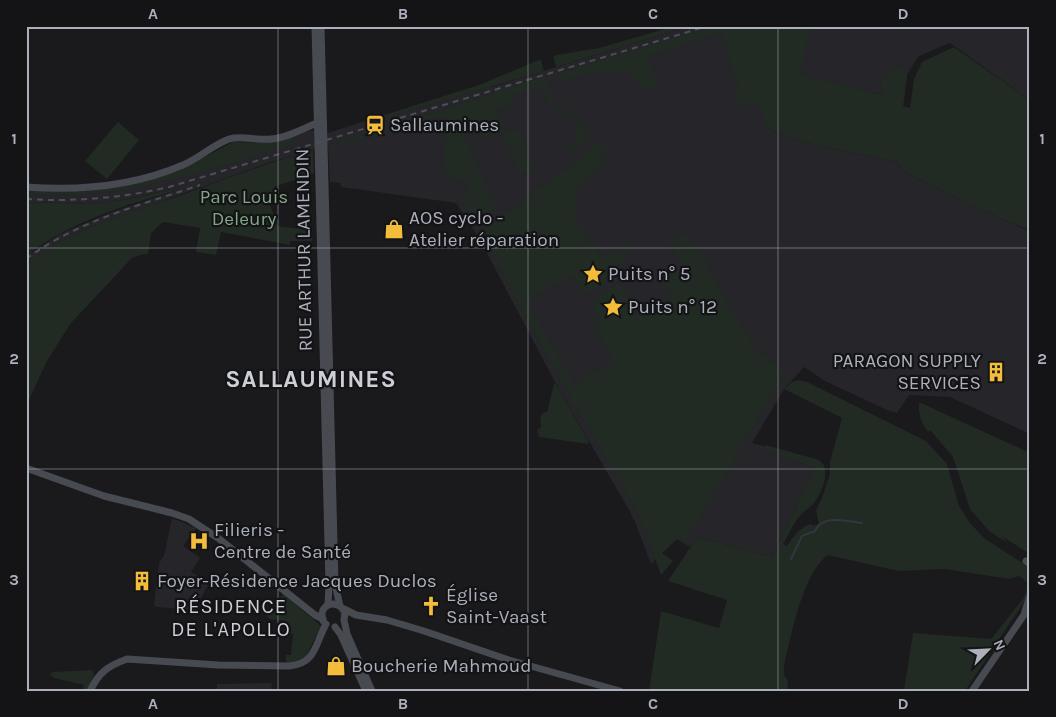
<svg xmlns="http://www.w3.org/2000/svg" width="1056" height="717" viewBox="0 0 1056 717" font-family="Karla,sans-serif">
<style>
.built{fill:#262529}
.green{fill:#212a23}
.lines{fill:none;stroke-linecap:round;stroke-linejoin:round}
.stream{stroke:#2f3840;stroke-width:2}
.secondary{stroke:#484a51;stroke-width:7}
.rail{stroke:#4d4f56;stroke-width:2;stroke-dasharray:6 5;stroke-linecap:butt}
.grid{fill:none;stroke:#acb0bb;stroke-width:1;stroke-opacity:0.55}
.labels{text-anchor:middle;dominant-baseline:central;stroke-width:4.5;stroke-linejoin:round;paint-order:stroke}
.poi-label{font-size:19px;fill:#acb0bb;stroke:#141417;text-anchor:start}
.park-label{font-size:19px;fill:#83a687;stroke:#141417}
.street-label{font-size:19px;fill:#acb0bb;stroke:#141417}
.neighbourhood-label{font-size:20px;letter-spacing:1px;fill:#cdcfd7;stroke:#141417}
.district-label{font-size:24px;font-weight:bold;letter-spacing:1px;fill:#cdcfd7;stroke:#141417}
.neatline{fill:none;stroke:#acb0bb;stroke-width:2}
.grid-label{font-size:16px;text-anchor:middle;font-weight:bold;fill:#acb0bb}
</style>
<rect width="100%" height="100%" fill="#1a191c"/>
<g class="built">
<polygon points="690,26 1030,26 1030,100 950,43 919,56 915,62 907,75 903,107 885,95 862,90 765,127 799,141 896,162 906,173 1000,218 1030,231 1030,434 950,397 909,395 897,413 887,410 825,381 804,367 784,389 752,443 819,460 772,557 697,537 690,547 677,539 651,564 635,522 629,510 556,384 479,238 456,203 341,187 341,183 330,182 328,145 268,163 91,227 62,241 26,265 26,256 60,234 112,212 178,190 177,188 122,200 88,204 26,202 26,189 96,189 139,183 179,171 233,142 259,143 281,141 302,132 314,130 315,137 479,85 491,85 492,87"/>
<polygon points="172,518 196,528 183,546 200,558 191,572 210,582 194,610 156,607 154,604 159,563 164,556"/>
<polygon points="272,683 271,691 217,691 217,684"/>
</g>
<g class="green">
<polygon points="675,26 690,26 556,67 553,57 557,55 599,48"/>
<polygon points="714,26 810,26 802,75 884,95 880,82 895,66 904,69 907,75 903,106 910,108 914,79 922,62 954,47 1030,100 1030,230 1000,218 906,173 896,162 799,141 765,127 761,110 756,105 744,107 732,100 739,88 721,33 648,56 658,86 642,90 629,70 608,75 599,71 560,82 558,73"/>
<polygon points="539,60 541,60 544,71 383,118 382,116 479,85"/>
<path d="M545,76L554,100L590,132V137L571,152L567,147L578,143L573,131L578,128L553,105L552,106L537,88L512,96L513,103L496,111L505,133L518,128L535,168L521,174L500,130L483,138L470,124L461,126L487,188L498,210L484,220H474L461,200L470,193C466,184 464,179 454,181L447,171L444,170L446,118L436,117L332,148L331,145L493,94V92Z"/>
<polygon points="118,122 139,140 107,179 85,161"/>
<path d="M292,136L293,145C207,170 117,203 26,193V189H96L139,183L179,171L233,142L259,143L281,141Z"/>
<path d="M601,143L610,148L607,151H603L602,154L604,158L602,167L576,189L577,211L574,213L600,258L611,252L641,242L630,250L608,280L589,294L579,285L572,275L527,300L574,384L613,361L591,321H594L597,325L601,322C585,294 600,299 618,282L638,316L672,298L662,279L683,267L668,241L680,234L686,233L690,236L753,346L783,372V377L685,543L677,539L662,553L673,561L661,575L648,538L635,508L571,398L513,294L483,234V230L583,156L582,155L597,144Z"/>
<path d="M313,150L314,173L274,187L276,202L270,204L277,226L312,230V241H290V245L221,232L216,255L196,252L200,228L163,222L151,233L148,254L140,255L132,258L71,323L47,361L26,406V265C70,229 126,214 179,196C223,180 267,163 313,150Z"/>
<path d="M178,188V190C126,205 69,222 26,256V202L88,204L123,200Z"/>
<path d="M798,380L807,382L926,441L947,464L959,506L970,523L984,538L1030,568V593L965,691H904L913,633L991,639L1023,599L1029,584L1019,576L1010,579L944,569L898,571L828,555C803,572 791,636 784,666V675L788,681L787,691H649L661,611L719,628L727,600L668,581L697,537L772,557L815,468L764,449L766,445L819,460C832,468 822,493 814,503C811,507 806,510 802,513C794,522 789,534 783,544L787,546C795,535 799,527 812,524L813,526L819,524L816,511L823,495L830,474V462L842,418L784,389L792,382Z"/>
<polygon points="554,384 556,384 589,442 588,444 539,437 537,430 541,427 540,418 543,413 547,412"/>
<path d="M919,402L1030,453V554L1001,536L1009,544L989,531L970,509L953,457L930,430L928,432C921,422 918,414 919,402Z"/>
<polygon points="283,594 321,626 306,657 293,662 286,662 286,655 291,655 293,634 288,634 286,631 286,621 270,619 266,615"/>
<polygon points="92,670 94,675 87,691 82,691 84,685 54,678 50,674 53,672"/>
</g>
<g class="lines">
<path class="stream" d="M791,559L802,536L815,531C823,514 847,521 862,523"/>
<g class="secondary">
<polyline points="315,26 329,585 328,605"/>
<polyline points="321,26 335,584 340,606 345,612 344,620 347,634 372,691"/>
<path d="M26,187C79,191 134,186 183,165C199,158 213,145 229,139C242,135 257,141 271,139C287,138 302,129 317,123"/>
<polyline points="26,468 104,496 172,513 189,519 218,538 315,615 323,619"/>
<polyline points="1026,561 1030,564"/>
<polyline points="344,609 356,615 387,620 424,631 509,660 620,691"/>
<polyline points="1025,611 1030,596"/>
<path d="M323,621C319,609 328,600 340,606"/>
<polyline points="335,627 341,635 366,691"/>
<path d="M90,691C99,672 108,666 127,659L218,665L289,666C316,664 315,644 326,624"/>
<polyline points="972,691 1030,606"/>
</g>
<g class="rail">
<path d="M26,199C75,202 122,198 169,187L708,26"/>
<path d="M26,259C77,221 141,205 200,185"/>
</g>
</g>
<path class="grid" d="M278,26V691M528,26V691M778,26V691M26,248H1030M26,469H1030"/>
<defs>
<symbol id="station-bare" viewBox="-9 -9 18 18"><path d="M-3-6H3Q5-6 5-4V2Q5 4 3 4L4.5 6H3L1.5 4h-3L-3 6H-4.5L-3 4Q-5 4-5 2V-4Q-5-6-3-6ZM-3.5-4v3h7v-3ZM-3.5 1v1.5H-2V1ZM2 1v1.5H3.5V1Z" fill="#f3bc3a" stroke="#141417" stroke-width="2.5" paint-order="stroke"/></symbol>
<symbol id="shop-bare" viewBox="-9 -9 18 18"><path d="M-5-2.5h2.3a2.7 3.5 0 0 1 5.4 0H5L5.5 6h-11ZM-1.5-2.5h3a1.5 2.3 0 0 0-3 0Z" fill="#f3bc3a" stroke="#141417" stroke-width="2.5" paint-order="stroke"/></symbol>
<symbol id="sight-bare" viewBox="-9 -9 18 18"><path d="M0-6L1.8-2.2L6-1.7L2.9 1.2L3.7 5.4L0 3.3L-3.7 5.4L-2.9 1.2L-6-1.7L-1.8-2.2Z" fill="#f3bc3a" stroke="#141417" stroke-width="2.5" paint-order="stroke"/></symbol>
<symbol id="building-bare" viewBox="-9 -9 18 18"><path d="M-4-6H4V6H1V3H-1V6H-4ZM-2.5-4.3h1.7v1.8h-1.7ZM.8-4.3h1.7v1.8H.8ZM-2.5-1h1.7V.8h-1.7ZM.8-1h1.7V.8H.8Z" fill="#f3bc3a" stroke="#141417" stroke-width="2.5" paint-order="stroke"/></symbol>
<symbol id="hospital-bare" viewBox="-9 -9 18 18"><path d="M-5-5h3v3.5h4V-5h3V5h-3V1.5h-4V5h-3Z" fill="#f3bc3a" stroke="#141417" stroke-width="2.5" paint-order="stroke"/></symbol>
<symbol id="church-bare" viewBox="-9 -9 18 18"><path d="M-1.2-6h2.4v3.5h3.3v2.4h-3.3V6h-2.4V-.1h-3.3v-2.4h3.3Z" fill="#f3bc3a" stroke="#141417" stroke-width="2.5" paint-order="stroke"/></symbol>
</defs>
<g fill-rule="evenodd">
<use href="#station-bare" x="361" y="111" width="28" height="28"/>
<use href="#shop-bare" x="380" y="215" width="28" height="28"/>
<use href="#sight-bare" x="579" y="260" width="28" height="28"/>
<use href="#sight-bare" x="599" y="293" width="28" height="28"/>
<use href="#building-bare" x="982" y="358" width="28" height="28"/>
<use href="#hospital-bare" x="185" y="527" width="28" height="28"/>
<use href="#building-bare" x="128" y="567" width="28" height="28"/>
<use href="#church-bare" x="417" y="592" width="28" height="28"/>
<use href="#shop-bare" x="322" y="652" width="28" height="28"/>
</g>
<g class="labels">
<g class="poi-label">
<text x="390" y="125">Sallaumines</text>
<text x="409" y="218">AOS cyclo -<tspan x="409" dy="22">Atelier réparation</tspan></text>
<text x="608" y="274">Puits n° 5</text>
<text x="628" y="307">Puits n° 12</text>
<text x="981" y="361" text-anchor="end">PARAGON SUPPLY<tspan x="981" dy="22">SERVICES</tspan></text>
<text x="214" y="530">Filieris -<tspan x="214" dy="22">Centre de Santé</tspan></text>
<text x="157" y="581">Foyer-Résidence Jacques Duclos</text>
<text x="446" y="595">Église<tspan x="446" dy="22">Saint-Vaast</tspan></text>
<text x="351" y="666">Boucherie Mahmoud</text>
</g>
<g class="park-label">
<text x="244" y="197">Parc Louis<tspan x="244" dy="22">Deleury</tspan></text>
</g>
<g class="street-label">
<text transform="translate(304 250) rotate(-91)">RUE ARTHUR LAMENDIN</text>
</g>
<g class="neighbourhood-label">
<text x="231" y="606">RÉSIDENCE<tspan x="231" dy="23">DE L'APOLLO</tspan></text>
</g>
<g class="district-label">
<text x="311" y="379">SALLAUMINES</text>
</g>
</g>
<rect width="1056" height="717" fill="none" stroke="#141417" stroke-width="55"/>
<g transform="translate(988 650) rotate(66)" stroke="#141417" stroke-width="4" paint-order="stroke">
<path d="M0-4L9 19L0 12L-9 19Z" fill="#acb0bb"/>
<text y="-8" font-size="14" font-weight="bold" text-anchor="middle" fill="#acb0bb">N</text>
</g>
<rect x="28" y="28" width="1000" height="662" class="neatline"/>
<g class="grid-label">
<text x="153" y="19">A</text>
<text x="403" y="19">B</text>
<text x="653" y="19">C</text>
<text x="903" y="19">D</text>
<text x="14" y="144">1</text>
<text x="1042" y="144">1</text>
<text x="14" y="364">2</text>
<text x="1042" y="364">2</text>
<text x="14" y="585">3</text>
<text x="1042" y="585">3</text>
<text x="153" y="709">A</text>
<text x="403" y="709">B</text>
<text x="653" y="709">C</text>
<text x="903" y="709">D</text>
</g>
</svg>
